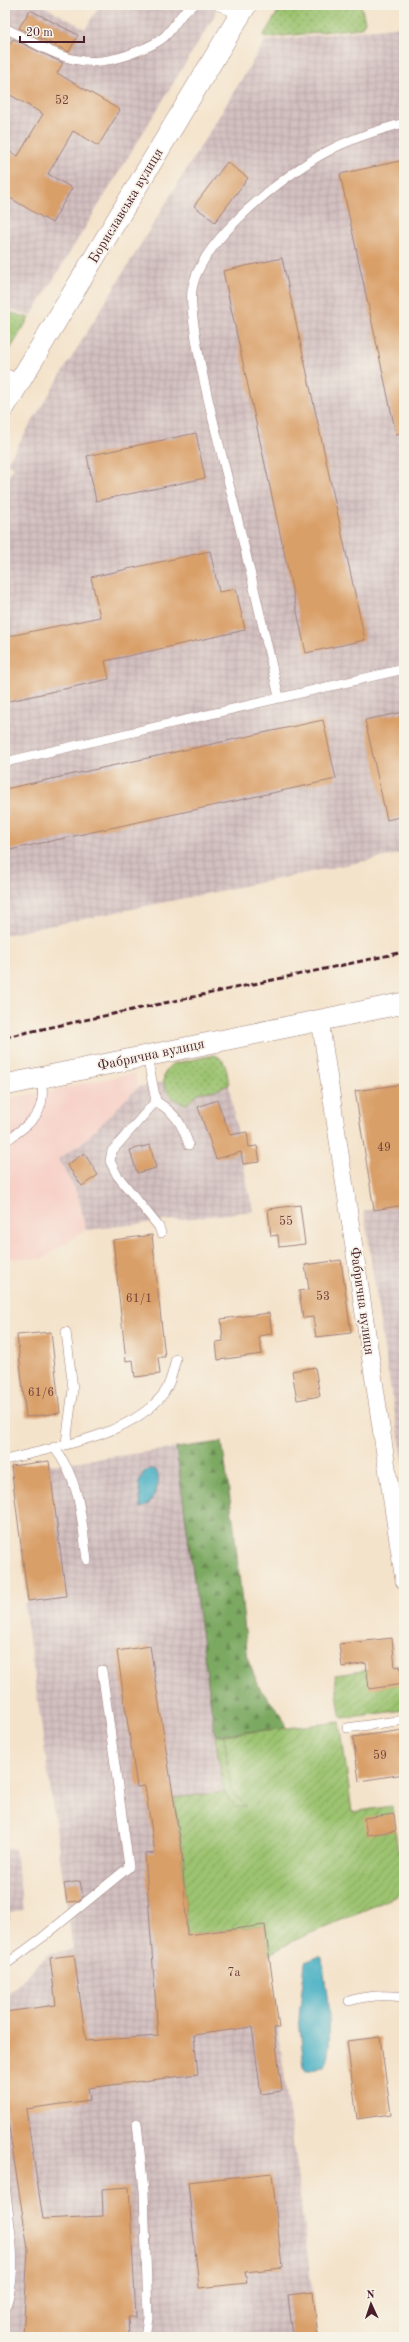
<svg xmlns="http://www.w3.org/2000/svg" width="409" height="2342" viewBox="0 0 409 2342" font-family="'Old Standard TT',serif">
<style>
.built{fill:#f7d1c8}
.industrial{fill:url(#industrial-grid)}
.grass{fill:url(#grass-dots);stroke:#72714d}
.forest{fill:url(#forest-firs);stroke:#636446}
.garden{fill:url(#garden-furrows);stroke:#72714d}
.water{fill:#45afc3;stroke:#486777}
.building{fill:#d99f68}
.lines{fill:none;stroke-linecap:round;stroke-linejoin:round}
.service-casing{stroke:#9f817b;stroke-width:10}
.minor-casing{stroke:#9f817b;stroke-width:18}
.tertiary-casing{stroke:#9f817b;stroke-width:22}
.service{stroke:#fff;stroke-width:9}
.minor{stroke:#fff;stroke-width:17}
.tertiary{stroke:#fff;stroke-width:21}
.rail{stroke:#4a1f2b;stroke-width:3;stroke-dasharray:6 3;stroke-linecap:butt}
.labels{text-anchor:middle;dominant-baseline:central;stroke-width:3.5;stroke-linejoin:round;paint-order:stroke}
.number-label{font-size:12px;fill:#6e3f3a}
.street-label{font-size:14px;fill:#4a1f2b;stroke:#f7f3e8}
</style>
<defs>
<pattern id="industrial-grid" width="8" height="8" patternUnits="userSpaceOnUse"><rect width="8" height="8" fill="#d2bfc0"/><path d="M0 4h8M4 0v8" fill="none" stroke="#b6a4a5"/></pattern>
<pattern id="grass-dots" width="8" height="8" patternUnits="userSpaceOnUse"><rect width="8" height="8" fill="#9bc36f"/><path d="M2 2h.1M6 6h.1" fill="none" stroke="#809e5b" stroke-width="1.8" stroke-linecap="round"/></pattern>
<pattern id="forest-firs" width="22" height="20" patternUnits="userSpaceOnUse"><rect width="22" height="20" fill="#7ca962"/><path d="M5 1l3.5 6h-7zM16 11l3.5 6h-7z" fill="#688951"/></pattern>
<pattern id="garden-furrows" width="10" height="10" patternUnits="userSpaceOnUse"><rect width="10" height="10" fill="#9bc36f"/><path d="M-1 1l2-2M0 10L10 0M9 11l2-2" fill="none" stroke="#809e5b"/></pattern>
</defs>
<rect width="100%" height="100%" fill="#f7f3e8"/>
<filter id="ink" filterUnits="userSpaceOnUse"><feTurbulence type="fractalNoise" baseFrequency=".025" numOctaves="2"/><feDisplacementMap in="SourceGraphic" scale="8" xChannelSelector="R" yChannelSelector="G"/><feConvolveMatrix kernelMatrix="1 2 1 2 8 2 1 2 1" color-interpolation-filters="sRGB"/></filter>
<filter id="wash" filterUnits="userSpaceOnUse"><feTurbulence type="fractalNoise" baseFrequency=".012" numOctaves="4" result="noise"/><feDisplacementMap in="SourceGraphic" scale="16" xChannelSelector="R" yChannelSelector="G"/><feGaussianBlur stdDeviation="0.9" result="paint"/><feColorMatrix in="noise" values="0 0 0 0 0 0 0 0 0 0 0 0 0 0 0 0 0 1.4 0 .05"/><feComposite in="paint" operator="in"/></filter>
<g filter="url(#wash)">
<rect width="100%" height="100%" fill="#f4e3cb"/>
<polygon class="built" points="135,1073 138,1087 83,1142 58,1159 78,1195 86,1230 42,1259 5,1258 5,1100"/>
<g class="industrial">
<polygon points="5,5 42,5 85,29 100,5 219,5 215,12 215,15 31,316 5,308"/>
<polygon points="404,26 404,853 5,935 5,482 14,467 7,463 265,41"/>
<polygon points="163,1082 167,1093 191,1101 198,1093 216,1090 229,1085 243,1164 253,1211 86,1230 78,1195 58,1159 83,1142 138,1087"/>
<polygon points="404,1084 404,1466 384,1349 364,1211 374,1209 355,1091"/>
<polygon points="176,1448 224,1792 174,1798 182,1852 188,1935 265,1925 318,2337 5,2337 5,2011 10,2010 8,1994 50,1953 73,1949 24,1604 28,1601 11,1466 49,1462 50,1465"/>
<polygon points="15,1848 23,1910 9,1912 10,1920 5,1920 5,1849"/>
</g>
<g class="grass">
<polygon points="282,5 361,5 365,22 361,28 265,38 263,36"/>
<polygon points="5,311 29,318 5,358"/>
<path d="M214,1055C227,1058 227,1074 229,1085L216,1090L198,1093L187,1104C168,1102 154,1078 172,1064Z"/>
<polygon points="224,1735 231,1788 246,1806 236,1808 224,1792 215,1736"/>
</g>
<polygon class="forest" points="222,1442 234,1527 248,1660 260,1689 281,1714 286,1728 215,1735 176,1448"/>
<g class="garden">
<polygon points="404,1665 404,1710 343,1718 340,1716 335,1675"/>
<polygon points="340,1722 352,1812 392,1806 398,1852 404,1849 404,1893 293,1941 269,1955 265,1925 187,1935 182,1852 174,1798 224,1792 236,1808 246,1806 231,1788 224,1735"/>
</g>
<g class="water">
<path d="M150,1469L156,1470C162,1482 155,1495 148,1505L141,1508L139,1483L143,1473Z"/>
<path d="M320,1956L322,1958C325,1983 336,2045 324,2066L312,2071H307L304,2067L299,2018L305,1962Z"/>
</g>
<g id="blocks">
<g class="building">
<polygon points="30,10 78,35 69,52 19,28"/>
<polygon points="13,39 63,63 57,73 120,110 98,146 73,131 48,174 72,188 52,223 5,195 5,149 18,156 43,114 5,92 5,52"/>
<polygon points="404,160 404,433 396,434 340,174"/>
<polygon points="227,162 248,178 215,222 194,206"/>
<polygon points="282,258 365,640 306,653 223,271"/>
<polygon points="196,433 205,478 96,501 87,456"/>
<polygon points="210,551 219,592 236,589 245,630 105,661 109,679 5,702 5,637 100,617 91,577"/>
<polygon points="404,712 404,816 387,820 365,720"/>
<polygon points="323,720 336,779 5,851 5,789"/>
<polygon points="404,1084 404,1205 374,1210 355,1091"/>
<polygon points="217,1100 230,1135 247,1132 249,1147 257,1146 260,1162 243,1164 241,1152 216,1159 198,1107"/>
<polygon points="150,1145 156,1168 137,1173 130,1150"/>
<polygon points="84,1153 98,1175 82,1186 67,1165"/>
<polygon points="300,1205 305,1244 279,1247 278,1235 271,1236 268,1209"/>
<polygon points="152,1235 165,1357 158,1357 160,1374 135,1377 133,1360 126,1361 113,1240"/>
<polygon points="341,1260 351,1333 316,1337 313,1317 303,1318 299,1291 309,1289 305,1265"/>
<polygon points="269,1313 272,1334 259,1336 262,1354 218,1360 216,1342 223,1341 221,1319"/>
<polygon points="51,1332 60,1413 26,1417 17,1335"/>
<polygon points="315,1367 320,1396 297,1400 292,1371"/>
<polygon points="49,1461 66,1596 28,1601 11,1466"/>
<polygon points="392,1638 395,1667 400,1666 403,1684 369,1689 366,1663 342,1667 339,1644"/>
<polygon points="150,1646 182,1852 187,1935 265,1925 279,2028 274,2028 282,2091 261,2094 252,2027 194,2035 198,2074 88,2088 90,2100 26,2109 43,2219 103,2216 102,2189 129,2187 136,2317 128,2317 129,2337 23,2337 28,2249 5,2102 5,2012 56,2005 50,1958 74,1955 86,2041 158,2036 145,1854 155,1853 145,1786 137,1787 117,1651"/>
<polygon points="404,1730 404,1774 359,1781 353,1737"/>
<polygon points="394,1814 396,1831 367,1835 364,1818"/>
<polygon points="80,1881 83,1897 78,1901 67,1902 64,1884"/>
<polygon points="380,2037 391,2114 357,2119 347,2041"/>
<polygon points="272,2173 282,2268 245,2272 247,2283 199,2288 188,2182"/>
<polygon points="313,2292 318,2337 293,2337 288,2295"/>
</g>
</g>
</g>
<g filter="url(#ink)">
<use href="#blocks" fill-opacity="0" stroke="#9f817b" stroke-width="1"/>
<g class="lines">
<defs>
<g id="service">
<polyline points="217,5 240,15"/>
<path d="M5,28C50,50 76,73 128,55C140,50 153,46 163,38C175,28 180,11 194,5"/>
<polyline points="5,373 21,380"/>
<path d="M279,697C262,622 245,547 226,472C215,428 203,384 196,339C194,323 190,306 192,290C199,241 286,173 328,151C352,138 378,130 404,123"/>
<polyline points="5,762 404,669"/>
<polyline points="147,1056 156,1101 112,1151 110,1161 117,1175 159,1227 161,1233"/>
<path d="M156,1101C177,1115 181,1122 189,1145"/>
<path d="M10,1138C35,1120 47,1111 41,1078"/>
<polyline points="66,1332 73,1389 66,1443"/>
<path d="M54,1447C81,1483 81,1516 87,1560"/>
<path d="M5,1460C54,1447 132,1436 164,1393C171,1383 173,1370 176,1359"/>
<polyline points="347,1728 404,1720"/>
<polyline points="5,1965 43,1937 129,1867 102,1670"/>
<path d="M349,2001C368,1995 384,1995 404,1997"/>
<polyline points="137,2123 144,2191 148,2317 145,2337"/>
<path d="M5,2185C9,2226 20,2269 5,2308"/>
</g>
<polyline id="minor" points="320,1020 404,1581"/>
<g id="tertiary">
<polyline points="5,406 246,5"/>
<polyline points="5,1085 404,1003"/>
</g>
</defs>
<use href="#service" class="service-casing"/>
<use href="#minor" class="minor-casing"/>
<use href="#tertiary" class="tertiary-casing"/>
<use href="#service" class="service"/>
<use href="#minor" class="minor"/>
<use href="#tertiary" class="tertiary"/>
<polyline class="rail" points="5,1037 404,952"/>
</g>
</g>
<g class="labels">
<g class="number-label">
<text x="62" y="101">52</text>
<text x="384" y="1148">49</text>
<text x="286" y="1222">55</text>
<text x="323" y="1297">53</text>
<text x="139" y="1299">61/1</text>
<text x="41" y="1393">61/6</text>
<text x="380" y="1756">59</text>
<text x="234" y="1973">7а</text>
</g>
<g class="street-label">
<text transform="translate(126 206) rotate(-59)">Бориславська вулиця</text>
<text transform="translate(151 1055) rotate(-12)">Фабрична вулиця</text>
<text transform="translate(362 1301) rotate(82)">Фабрична вулиця</text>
</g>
</g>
<rect width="409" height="2342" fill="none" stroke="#f7f3e8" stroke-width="20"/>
<g transform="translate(371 2304) rotate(357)" stroke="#f7f3e8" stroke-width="3" paint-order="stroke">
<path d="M0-3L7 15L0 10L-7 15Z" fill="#4a1f2b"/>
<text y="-6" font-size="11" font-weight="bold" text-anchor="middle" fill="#4a1f2b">N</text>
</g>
<path d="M20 36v6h64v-6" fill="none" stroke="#4a1f2b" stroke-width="2"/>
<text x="26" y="36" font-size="12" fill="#4a1f2b" stroke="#f7f3e8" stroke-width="3" paint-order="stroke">20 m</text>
</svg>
